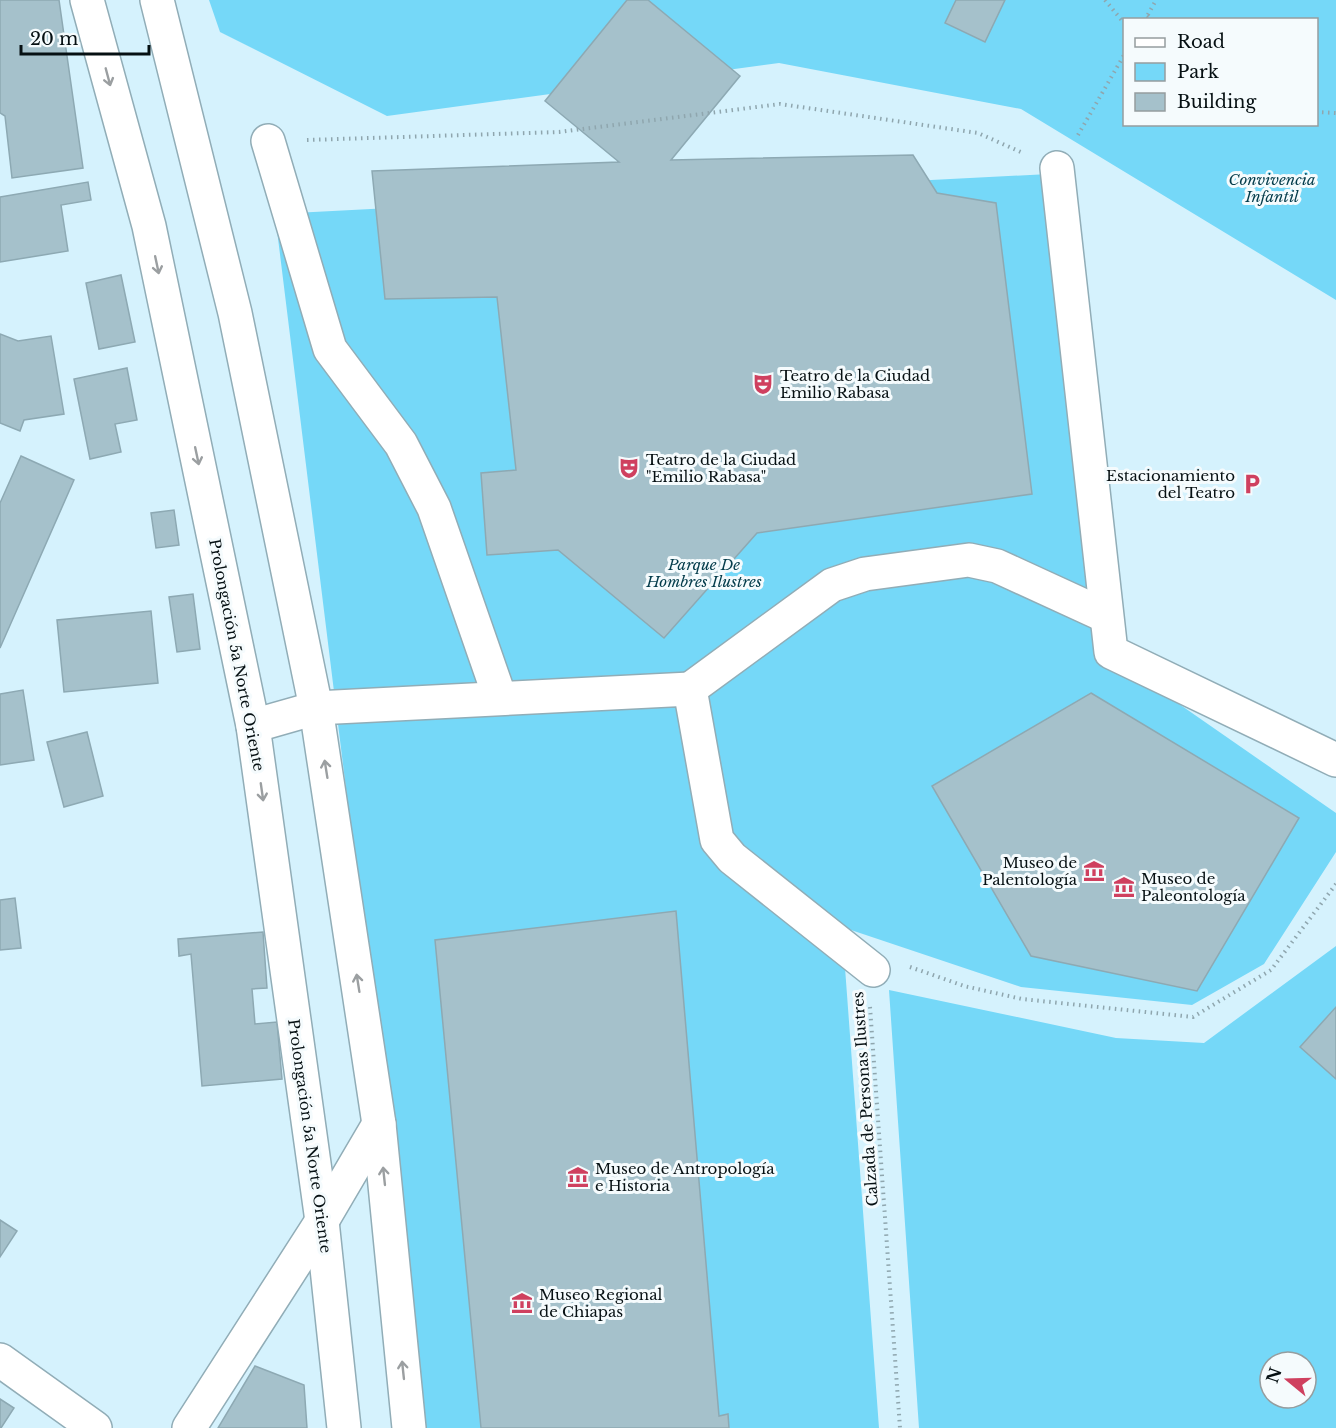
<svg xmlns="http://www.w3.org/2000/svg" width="1336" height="1428" viewBox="0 0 1336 1428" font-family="'Libre Baskerville',serif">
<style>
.green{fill:#75d8f8;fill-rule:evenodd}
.building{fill:#a5c1cb;stroke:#8da9b3;stroke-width:1.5}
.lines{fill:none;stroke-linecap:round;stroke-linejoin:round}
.minor-casing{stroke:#91adb7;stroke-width:36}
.major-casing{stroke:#91adb7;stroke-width:36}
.path{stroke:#8fa6ae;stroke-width:4;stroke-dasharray:1.5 4.5;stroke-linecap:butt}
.minor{stroke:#fff;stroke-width:33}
.major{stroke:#fff;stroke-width:33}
.oneway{stroke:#9b9fa1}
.labels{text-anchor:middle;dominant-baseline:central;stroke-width:6;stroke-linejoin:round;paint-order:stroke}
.park-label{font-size:15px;font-style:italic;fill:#043c4b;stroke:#f5fbfd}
.poi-label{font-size:15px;fill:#061013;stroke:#f5fbfd;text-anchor:start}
.street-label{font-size:15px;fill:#061013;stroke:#f5fbfd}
</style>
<rect width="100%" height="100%" fill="#d5f2fd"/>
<g class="green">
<path d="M209,0H1336V300L1021,109L779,63L387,116L220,32ZM1124,20H1316V124H1124Z"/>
<polygon points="1049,174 1097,647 1336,813 1336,852 1264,964 1192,1005 1021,987 842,927 879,1428 425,1428 275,214"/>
<path d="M1336,946V1428H919L889,990L1116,1038L1204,1043ZM1270,1362H1306V1398H1270Z"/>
</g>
<g class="building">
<polygon points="0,0 59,0 83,168 12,178 5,116 0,113"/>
<polygon points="627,0 648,0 740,76 671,160 913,155 937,193 996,203 1032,494 757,533 664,638 558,550 487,555 481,473 516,470 497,297 385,299 372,171 619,162 545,101"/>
<polygon points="956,0 1005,0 985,42 945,23"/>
<polygon points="88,182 91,200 61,205 68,251 0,262 0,197"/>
<polygon points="121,275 135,342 99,349 86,283"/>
<polygon points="0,334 18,341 51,336 64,414 24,420 20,431 0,423"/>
<polygon points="127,368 137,420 115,424 121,452 90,459 74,379"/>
<polygon points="21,456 74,480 0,648 0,503"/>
<polygon points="174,510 179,545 156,548 151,513"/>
<polygon points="193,594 200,649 177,652 169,597"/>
<polygon points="151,611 158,683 64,692 57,620"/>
<polygon points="23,690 34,760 0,765 0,694"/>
<polygon points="1091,693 1299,818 1197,991 1031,956 932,786"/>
<polygon points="87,732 103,796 64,807 47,742"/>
<polygon points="15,898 21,948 0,950 0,900"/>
<polygon points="676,911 719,1416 728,1414 729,1428 481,1428 435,940"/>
<polygon points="263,932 267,988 252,989 255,1024 277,1022 282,1079 202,1086 191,954 179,956 178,939"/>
<polygon points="1336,1007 1336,1079 1300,1047"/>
<polygon points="0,1220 17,1231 0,1257"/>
<polygon points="255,1366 304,1385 307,1428 218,1428"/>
<polygon points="0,1399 14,1408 1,1428 0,1428"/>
</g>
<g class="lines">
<defs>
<g id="minor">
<polyline points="268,141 330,349 401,444 434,508 500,698"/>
<polyline points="1057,168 1111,652 1336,760"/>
<polyline points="690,689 832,585 865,574 969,560 997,566 1106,616"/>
<polyline points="316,708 690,689 717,840 732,858 873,970"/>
<polyline points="0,1360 95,1428"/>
<polyline points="189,1428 322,1221 379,1124"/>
</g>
<g id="major">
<polyline points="87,0 149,226 253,726 322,1221 344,1428"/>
<polyline points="157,0 235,313 316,708 379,1124 409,1428"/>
<polyline points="253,726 316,708"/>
</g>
</defs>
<use href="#minor" class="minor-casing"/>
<use href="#major" class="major-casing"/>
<g class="path">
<polyline points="1105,0 1124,23"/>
<polyline points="1147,16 1152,20"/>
<polyline points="1145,20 1156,0"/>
<polyline points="1316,112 1336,113"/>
<polyline points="1078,135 1124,55"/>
<polyline points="307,140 559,132 780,104 978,133 1023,153"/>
<polyline points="910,967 964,986 1022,999 1193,1017 1271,970 1336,884"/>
<polyline points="870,1007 900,1428"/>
</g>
<use href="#minor" class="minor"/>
<use href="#major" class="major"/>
</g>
<defs><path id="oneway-shaft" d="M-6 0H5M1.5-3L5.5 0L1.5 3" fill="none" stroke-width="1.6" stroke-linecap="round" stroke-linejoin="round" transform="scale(1.5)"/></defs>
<g class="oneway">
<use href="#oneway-shaft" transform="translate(108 77) rotate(75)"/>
<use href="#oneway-shaft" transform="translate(157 265) rotate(78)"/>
<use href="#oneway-shaft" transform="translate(197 456) rotate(78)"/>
<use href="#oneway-shaft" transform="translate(326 769) rotate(-99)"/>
<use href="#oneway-shaft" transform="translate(262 792) rotate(82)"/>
<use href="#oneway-shaft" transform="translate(358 983) rotate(-99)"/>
<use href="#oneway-shaft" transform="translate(384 1176) rotate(-96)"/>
<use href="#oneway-shaft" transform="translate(403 1370) rotate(-96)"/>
</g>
<defs>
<symbol id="theatre-bare" viewBox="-9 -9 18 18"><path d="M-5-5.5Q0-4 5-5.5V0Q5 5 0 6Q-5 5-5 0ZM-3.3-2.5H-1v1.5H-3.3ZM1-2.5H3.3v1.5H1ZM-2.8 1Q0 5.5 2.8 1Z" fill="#cf405f" stroke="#f5fbfd" stroke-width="2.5" paint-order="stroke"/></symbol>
<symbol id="parking-bare" viewBox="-9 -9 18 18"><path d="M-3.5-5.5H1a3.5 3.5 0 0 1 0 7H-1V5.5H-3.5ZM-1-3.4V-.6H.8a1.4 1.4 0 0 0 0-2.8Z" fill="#cf405f" stroke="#f5fbfd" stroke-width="2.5" paint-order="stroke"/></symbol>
<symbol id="museum-bare" viewBox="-9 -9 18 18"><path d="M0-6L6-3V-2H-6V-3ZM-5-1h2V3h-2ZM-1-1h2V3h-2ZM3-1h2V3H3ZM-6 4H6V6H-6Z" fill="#cf405f" stroke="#f5fbfd" stroke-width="2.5" paint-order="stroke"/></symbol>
</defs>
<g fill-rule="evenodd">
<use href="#theatre-bare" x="748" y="369" width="30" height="30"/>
<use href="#theatre-bare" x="614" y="453" width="30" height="30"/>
<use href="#parking-bare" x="1237" y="469" width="30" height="30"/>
<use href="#museum-bare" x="1079" y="856" width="30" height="30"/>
<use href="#museum-bare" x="1109" y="872" width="30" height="30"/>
<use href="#museum-bare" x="563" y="1162" width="30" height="30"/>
<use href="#museum-bare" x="507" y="1288" width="30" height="30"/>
</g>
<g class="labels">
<g class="park-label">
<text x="1272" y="179">Convivencia<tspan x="1272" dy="17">Infantil</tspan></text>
<text x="704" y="564">Parque De<tspan x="704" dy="17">Hombres Ilustres</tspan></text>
</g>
<g class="poi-label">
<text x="780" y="375">Teatro de la Ciudad<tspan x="780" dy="17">Emilio Rabasa</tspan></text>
<text x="646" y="459">Teatro de la Ciudad<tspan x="646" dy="17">"Emilio Rabasa"</tspan></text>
<text x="1235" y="475" text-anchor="end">Estacionamiento<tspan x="1235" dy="17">del Teatro</tspan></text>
<text x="1077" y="862" text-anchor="end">Museo de<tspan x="1077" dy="17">Palentología</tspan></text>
<text x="1141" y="878">Museo de<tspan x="1141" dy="17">Paleontología</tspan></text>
<text x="595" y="1168">Museo de Antropología<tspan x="595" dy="17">e Historia</tspan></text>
<text x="539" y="1294">Museo Regional<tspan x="539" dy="17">de Chiapas</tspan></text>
</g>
<g class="street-label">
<text transform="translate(237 655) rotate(79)">Prolongación 5a Norte Oriente</text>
<text transform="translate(865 1099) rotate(-94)">Calzada de Personas Ilustres</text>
<text transform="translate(310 1136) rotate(82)">Prolongación 5a Norte Oriente</text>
</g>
</g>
<rect x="1123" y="18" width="195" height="108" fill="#f5fbfd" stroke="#959d9f" stroke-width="1.5"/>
<rect x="1135" y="38" width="30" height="9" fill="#ffffff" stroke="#959d9f" stroke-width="1.5"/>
<text x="1177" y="48" font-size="18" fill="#061013">Road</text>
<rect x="1135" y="63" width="30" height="18" fill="#75d8f8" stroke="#959d9f" stroke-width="1.5"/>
<text x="1177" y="78" font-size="18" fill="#061013">Park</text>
<rect x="1135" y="93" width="30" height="18" fill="#a5c1cb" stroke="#959d9f" stroke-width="1.5"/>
<text x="1177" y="108" font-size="18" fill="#061013">Building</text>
<g transform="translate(1288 1380) rotate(289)"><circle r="28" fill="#f5fbfd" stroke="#959d9f" stroke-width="1.5"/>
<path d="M0-4.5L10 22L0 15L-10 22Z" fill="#cf405f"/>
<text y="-9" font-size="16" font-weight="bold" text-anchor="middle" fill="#061013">N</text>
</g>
<path d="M21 45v9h128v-9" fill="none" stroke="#061013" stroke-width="3"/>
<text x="30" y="45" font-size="18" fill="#061013" stroke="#f5fbfd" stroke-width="4.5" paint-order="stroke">20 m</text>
</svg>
